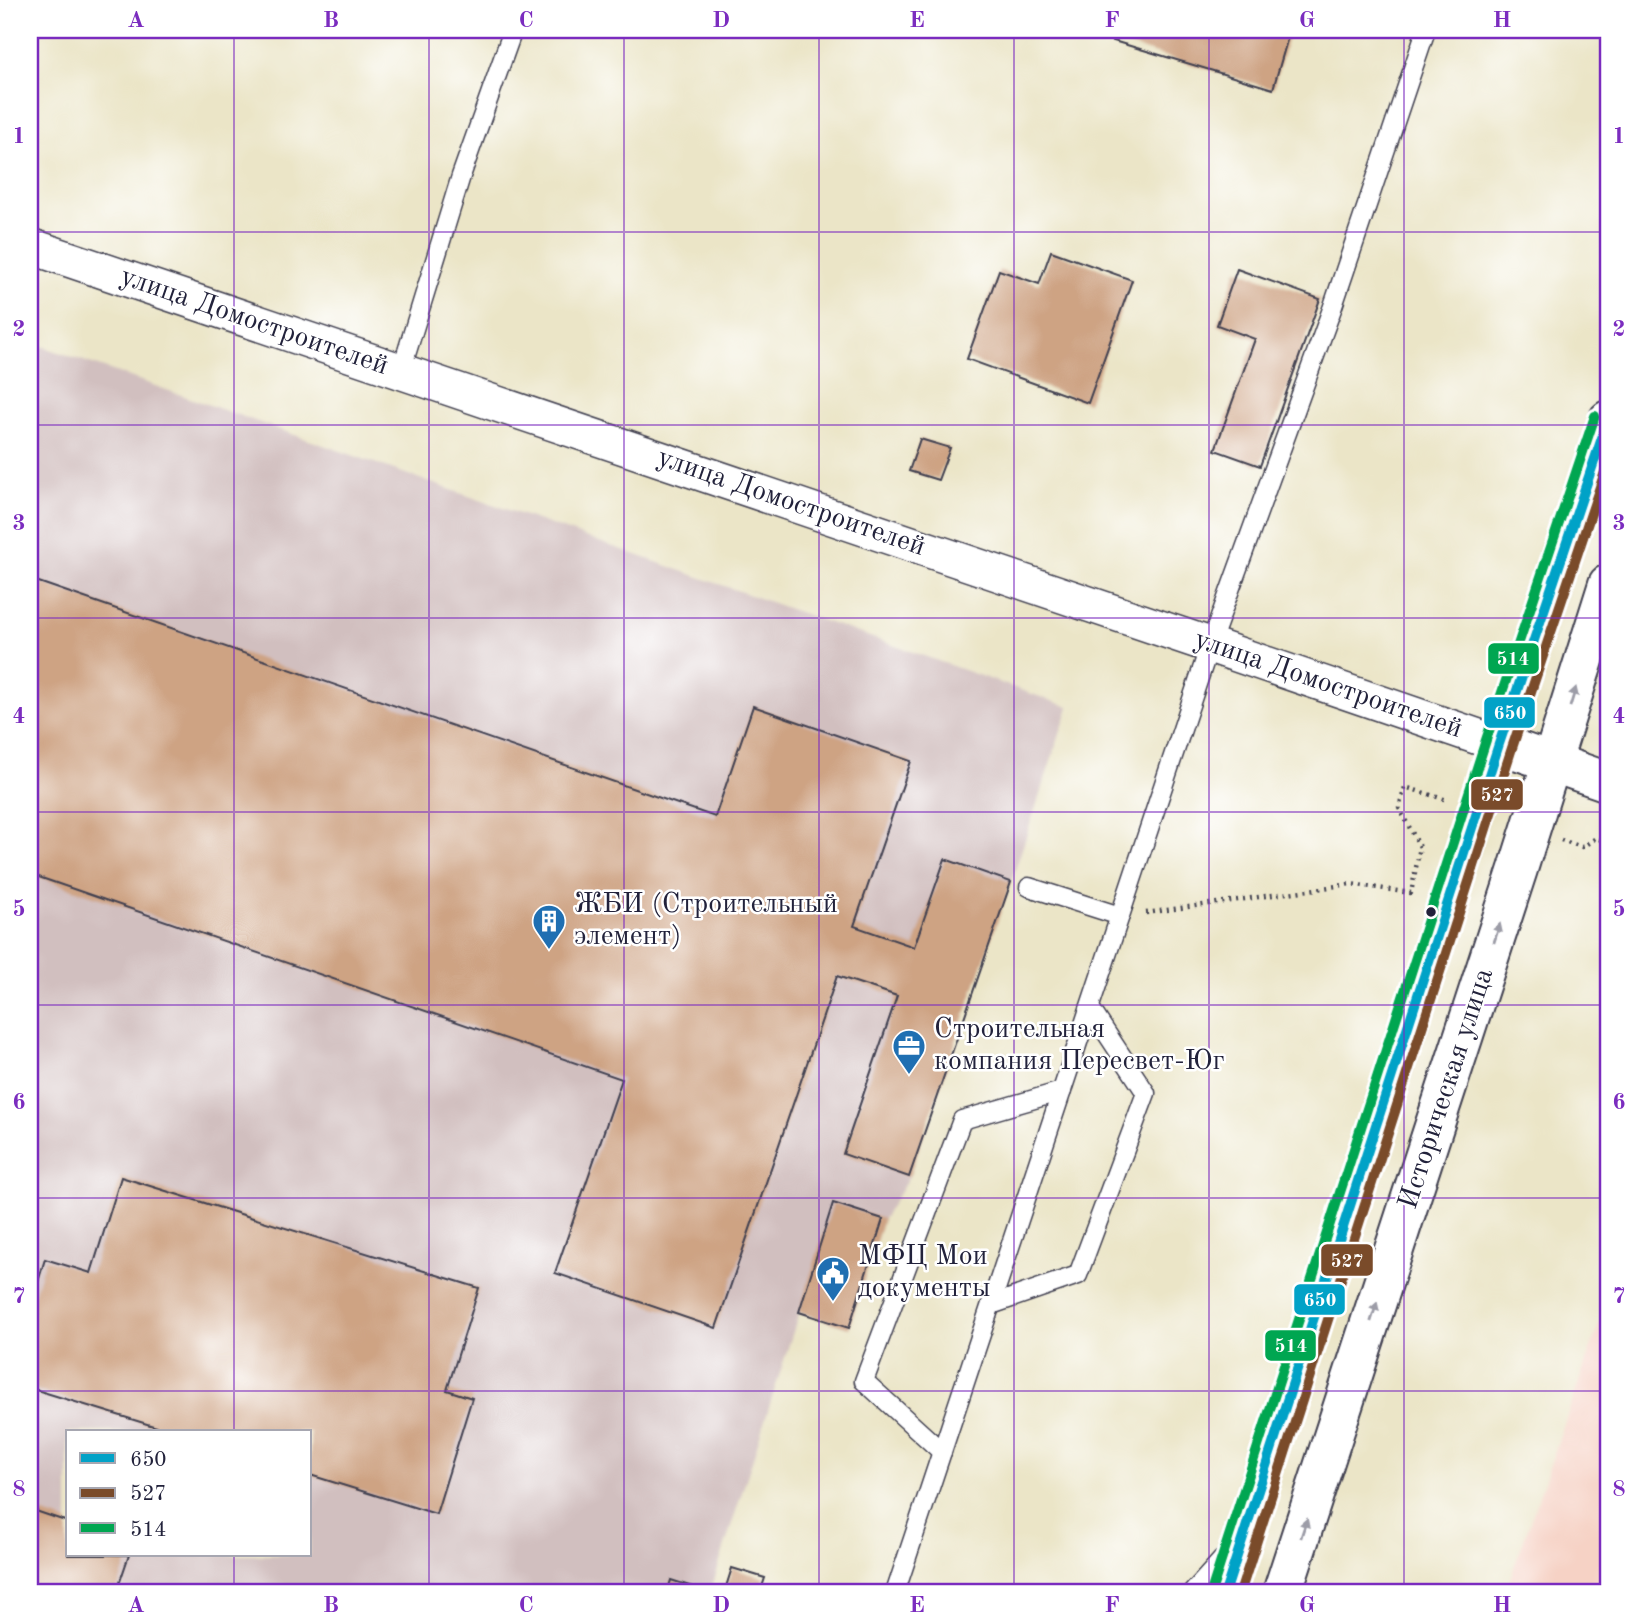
<svg xmlns="http://www.w3.org/2000/svg" width="1638" height="1623" viewBox="0 0 1638 1623" font-family="'Old Standard TT',serif">
<style>
.built{fill:#f6d2c5}
.industrial{fill:#d1bfbf;fill-rule:evenodd}
.building{fill:#cea383}
.lines{fill:none;stroke-linecap:round;stroke-linejoin:round}
.service-casing{stroke:#403f50;stroke-width:21}
.minor-casing{stroke:#403f50;stroke-width:38}
.secondary-casing{stroke:#403f50;stroke-width:42}
.trunk-casing{stroke:#403f50;stroke-width:42}
.path{stroke:#403f50;stroke-width:4.5;stroke-dasharray:2 5;stroke-linecap:butt}
.service{stroke:#fff;stroke-width:18}
.minor{stroke:#fff;stroke-width:35}
.secondary{stroke:#fff;stroke-width:38}
.trunk{stroke:#fff;stroke-width:38}
.bus-1-casing{stroke:#fff;stroke-width:16}
.bus-2-casing{stroke:#fff;stroke-width:16}
.bus-3-casing{stroke:#fff;stroke-width:16}
.bus-1{stroke:#02a2c7;stroke-width:10}
.bus-2{stroke:#7a4b2a;stroke-width:10}
.bus-3{stroke:#00a651;stroke-width:10}
.oneway{fill:#9c9ca7}
.grid{fill:none;stroke:#7b2cbf;stroke-width:2;stroke-opacity:0.55}
.bus-dot{fill:#22223b;stroke:#fff;stroke-width:2.5}
.labels{text-anchor:middle;dominant-baseline:central;stroke-width:5;stroke-linejoin:round;paint-order:stroke}
.street-label{font-size:28px;fill:#22223b;stroke:#fff}
.poi-label{font-size:28px;fill:#22223b;stroke:#fff;text-anchor:start}
.line-badge{stroke:#fff;stroke-width:2.5}
.badge-label{font-size:19px;text-anchor:middle;font-weight:bold;fill:#fff}
.neatline{fill:none;stroke:#7b2cbf;stroke-width:2.5}
.grid-label{font-size:23px;text-anchor:middle;font-weight:bold;fill:#7b2cbf}
</style>
<rect width="100%" height="100%" fill="#fff"/>
<filter id="ink" filterUnits="userSpaceOnUse"><feTurbulence type="fractalNoise" baseFrequency=".0143" numOctaves="2"/><feDisplacementMap in="SourceGraphic" scale="14" xChannelSelector="R" yChannelSelector="G"/><feConvolveMatrix kernelMatrix="1 2 1 2 8 2 1 2 1" color-interpolation-filters="sRGB"/></filter>
<filter id="wash" filterUnits="userSpaceOnUse"><feTurbulence type="fractalNoise" baseFrequency=".00686" numOctaves="4" result="noise"/><feDisplacementMap in="SourceGraphic" scale="28" xChannelSelector="R" yChannelSelector="G"/><feGaussianBlur stdDeviation="1.57" result="paint"/><feColorMatrix in="noise" values="0 0 0 0 0 0 0 0 0 0 0 0 0 0 0 0 0 1.4 0 .05"/><feComposite in="paint" operator="in"/></filter>
<g filter="url(#wash)">
<rect width="100%" height="100%" fill="#ebe5c7"/>
<polygon class="built" points="1608,1299 1608,1593 1505,1593"/>
<path class="industrial" d="M30,342L1069,707L1011,882L909,1177L883,1219L849,1328L799,1313L710,1593H30ZM68,1432H310V1555H68Z"/>
<g id="blocks">
<g class="building">
<polygon points="1077,30 1290,30 1273,89"/>
<polygon points="1051,251 1132,280 1088,403 967,359 999,270 1039,284"/>
<polygon points="1237,269 1320,299 1260,466 1215,450 1255,339 1217,325"/>
<polygon points="920,439 950,448 938,480 909,471"/>
<polygon points="30,579 715,817 753,706 911,761 854,926 914,947 945,859 1011,882 909,1177 843,1154 897,996 837,976 716,1328 555,1273 622,1079 30,874"/>
<polygon points="121,1177 479,1288 447,1390 472,1398 436,1514 310,1475 310,1432 173,1432 30,1388 30,1308 45,1259 91,1273"/>
<polygon points="833,1203 883,1219 849,1328 799,1312"/>
<polygon points="30,1509 68,1522 68,1555 129,1555 116,1593 30,1593"/>
<polygon points="732,1568 765,1578 760,1593 724,1593"/>
<polygon points="671,1580 711,1593 667,1593"/>
</g>
</g>
</g>
<g filter="url(#ink)">
<use href="#blocks" fill-opacity="0" stroke="#403f50" stroke-width="2"/>
<g class="lines">
<defs>
<g id="service">
<polyline points="401,371 461,176 513,30"/>
<polyline points="1029,887 1120,916"/>
<polyline points="991,1305 1078,1275 1146,1093 1090,1008"/>
<polyline points="942,1452 864,1381 962,1120 1062,1091"/>
<polyline points="895,1593 1210,645 1332,309 1426,30"/>
<polyline points="1192,1593 1227,1554"/>
</g>
<polyline id="minor" points="30,246 1210,645 1499,744"/>
<polyline id="secondary" points="1499,744 1608,782"/>
<g id="trunk">
<polyline points="1225,1593 1499,744 1608,420"/>
<polyline points="1282,1593 1518,869 1608,584"/>
</g>
</defs>
<use href="#service" class="service-casing"/>
<use href="#minor" class="minor-casing"/>
<use href="#secondary" class="secondary-casing"/>
<use href="#trunk" class="trunk-casing"/>
<g class="path">
<polyline points="1561,840 1582,847 1596,838 1608,842"/>
<polyline points="1146,913 1351,884 1411,893 1420,847 1399,808 1405,787 1447,800"/>
</g>
<use href="#service" class="service"/>
<use href="#minor" class="minor"/>
<use href="#secondary" class="secondary"/>
<use href="#trunk" class="trunk"/>
<defs>
<polyline id="bus-1" points="1225,1593 1499,744 1608,420"/>
<polyline id="bus-2" points="1240,1593 1512,748 1608,463"/>
<polyline id="bus-3" points="1212,1589 1486,740 1595,416"/>
</defs>
<use href="#bus-1" class="bus-1-casing"/>
<use href="#bus-2" class="bus-2-casing"/>
<use href="#bus-3" class="bus-3-casing"/>
<use href="#bus-1" class="bus-1"/>
<use href="#bus-2" class="bus-2"/>
<use href="#bus-3" class="bus-3"/>
</g>
<defs><path id="oneway-solid" d="M-6-.8H1V-3.2L6.5 0L1 3.2V.8H-6Z" transform="scale(1.75)"/></defs>
<g class="oneway">
<use href="#oneway-solid" transform="translate(1573 697) rotate(-73)"/>
<use href="#oneway-solid" transform="translate(1497 933) rotate(-72)"/>
<use href="#oneway-solid" transform="translate(1374 1312) rotate(-72)"/>
<use href="#oneway-solid" transform="translate(1304 1528) rotate(-72)"/>
</g>
</g>
<path class="grid" d="M234,30V1432M429,30V1593M624,30V1593M819,30V1593M1014,30V1593M1209,30V1593M1404,30V1593M30,232H1608M30,425H1608M30,618H1608M30,812H1608M30,1005H1608M30,1198H1608M30,1391H1608M234,1555V1593"/>
<defs>
<symbol id="building-pin" viewBox="-11 -11 22 30"><path d="M0 17L-7.5 6A9.5 9.5 0 1 1 7.5 6Z" fill="#1f6fb2" stroke="#fff"/><path d="M-4-6H4V6H1V3H-1V6H-4ZM-2.5-4.3h1.7v1.8h-1.7ZM.8-4.3h1.7v1.8H.8ZM-2.5-1h1.7V.8h-1.7ZM.8-1h1.7V.8H.8Z" fill="#fff"/></symbol>
<symbol id="office-pin" viewBox="-11 -11 22 30"><path d="M0 17L-7.5 6A9.5 9.5 0 1 1 7.5 6Z" fill="#1f6fb2" stroke="#fff"/><path d="M-6-3h4V-5.5h4V-3h4V5H-6ZM-1-4.5V-3h2v-1.5ZM-6 0V1H6V0Z" fill="#fff"/></symbol>
<symbol id="civic-pin" viewBox="-11 -11 22 30"><path d="M0 17L-7.5 6A9.5 9.5 0 1 1 7.5 6Z" fill="#1f6fb2" stroke="#fff"/><path d="M-.6-6.5H3V-4.5H.6V-3L4-1V1h2V6H-6V1h2V-1L-.6-3ZM-1.2 2.5V6h2.4V2.5Z" fill="#fff"/></symbol>
</defs>
<g fill-rule="evenodd">
<use href="#building-pin" x="530" y="902" width="38" height="52"/>
<use href="#office-pin" x="890" y="1027" width="38" height="52"/>
<use href="#civic-pin" x="814" y="1254" width="38" height="52"/>
</g>
<circle class="bus-dot" cx="1431" cy="912" r="6"/>
<g class="labels">
<g class="street-label">
<text transform="translate(254 322) rotate(19)">улица Домостроителей</text>
<text transform="translate(791 503) rotate(19)">улица Домостроителей</text>
<text transform="translate(1328 685) rotate(19)">улица Домостроителей</text>
<text transform="translate(1447 1089) rotate(-72)">Историческая улица</text>
</g>
<g class="poi-label">
<text x="574" y="905">ЖБИ (Строительный<tspan x="574" dy="32">элемент)</tspan></text>
<text x="934" y="1030">Строительная<tspan x="934" dy="32">компания Пересвет-Юг</tspan></text>
<text x="858" y="1257">МФЦ Мои<tspan x="858" dy="32">документы</tspan></text>
</g>
</g>
<g class="line-badge">
<rect x="1487" y="642" width="53" height="33" rx="7" fill="#00a651"/>
<rect x="1483" y="696" width="53" height="33" rx="7" fill="#02a2c7"/>
<rect x="1470" y="778" width="54" height="33" rx="7" fill="#7a4b2a"/>
<rect x="1320" y="1243" width="54" height="34" rx="7" fill="#7a4b2a"/>
<rect x="1293" y="1283" width="53" height="33" rx="7" fill="#02a2c7"/>
<rect x="1264" y="1329" width="53" height="33" rx="7" fill="#00a651"/>
</g>
<g class="badge-label">
<text x="1513" y="665">514</text>
<text x="1510" y="719">650</text>
<text x="1497" y="801">527</text>
<text x="1347" y="1267">527</text>
<text x="1320" y="1306">650</text>
<text x="1291" y="1352">514</text>
</g>
<rect width="1638" height="1623" fill="none" stroke="#fff" stroke-width="77"/>
<rect x="66" y="1430" width="245" height="126" fill="#ffffff" stroke="#a7a7b1" stroke-width="2"/>
<rect x="80" y="1453" width="35" height="10" fill="#02a2c7" stroke="#a7a7b1" stroke-width="2"/>
<text x="130" y="1466" font-size="21" fill="#22223b">650</text>
<rect x="80" y="1488" width="35" height="10" fill="#7a4b2a" stroke="#a7a7b1" stroke-width="2"/>
<text x="130" y="1500" font-size="21" fill="#22223b">527</text>
<rect x="80" y="1523" width="35" height="10" fill="#00a651" stroke="#a7a7b1" stroke-width="2"/>
<text x="130" y="1536" font-size="21" fill="#22223b">514</text>
<rect x="38" y="38" width="1562" height="1546" class="neatline"/>
<g class="grid-label">
<text x="136" y="27">A</text>
<text x="331" y="27">B</text>
<text x="526" y="27">C</text>
<text x="721" y="27">D</text>
<text x="917" y="27">E</text>
<text x="1112" y="27">F</text>
<text x="1307" y="27">G</text>
<text x="1502" y="27">H</text>
<text x="19" y="143">1</text>
<text x="1619" y="143">1</text>
<text x="19" y="336">2</text>
<text x="1619" y="336">2</text>
<text x="19" y="530">3</text>
<text x="1619" y="530">3</text>
<text x="19" y="723">4</text>
<text x="1619" y="723">4</text>
<text x="19" y="916">5</text>
<text x="1619" y="916">5</text>
<text x="19" y="1109">6</text>
<text x="1619" y="1109">6</text>
<text x="19" y="1303">7</text>
<text x="1619" y="1303">7</text>
<text x="19" y="1496">8</text>
<text x="1619" y="1496">8</text>
<text x="136" y="1612">A</text>
<text x="331" y="1612">B</text>
<text x="526" y="1612">C</text>
<text x="721" y="1612">D</text>
<text x="917" y="1612">E</text>
<text x="1112" y="1612">F</text>
<text x="1307" y="1612">G</text>
<text x="1502" y="1612">H</text>
</g>
</svg>
